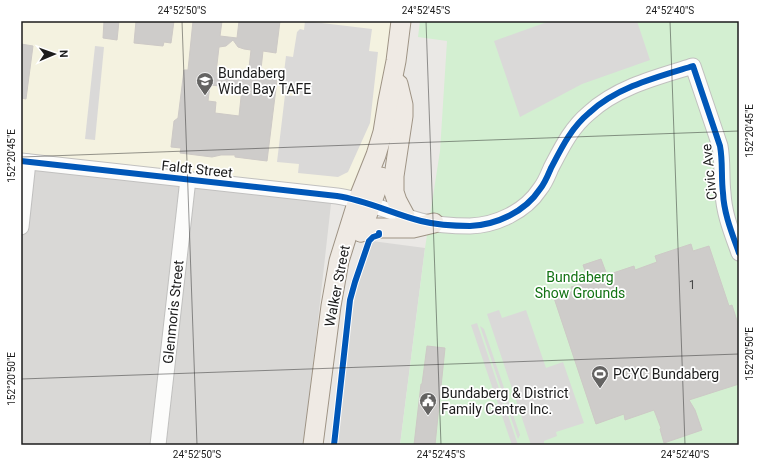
<svg xmlns="http://www.w3.org/2000/svg" width="760" height="466" viewBox="0 0 760 466" font-family="Roboto,sans-serif">
<style>
.residential{fill:#d9d8d6}
.education{fill:#f4f2e0}
.park{fill:#d3efd1}
.parking{fill:#dad9d8}
.building{fill:#ceccca;stroke:#cdc9c6;fill-rule:evenodd}
.lines{fill:none;stroke-linecap:round;stroke-linejoin:round}
.minor-casing{stroke:#c1c0bf;stroke-width:17}
.major-casing{stroke:#9e9384;stroke-width:21}
.minor{stroke:#fcfcfb;stroke-width:15}
.major{stroke:#efeae4;stroke-width:19}
.cycleway-casing{stroke:#fff;stroke-width:8}
.cycleway{stroke:#0057b8;stroke-width:6}
.ticks{fill:none;stroke:#1c1c1c;stroke-width:1;stroke-opacity:0.45}
.labels{text-anchor:middle;dominant-baseline:central;stroke-width:3.5;stroke-linejoin:round;paint-order:stroke}
.number-label{font-size:12px;fill:#484848}
.poi-label{font-size:14px;fill:#1c1c1c;stroke:#fff;text-anchor:start}
.street-label{font-size:14px;fill:#1c1c1c;stroke:#fff}
.park-label{font-size:14px;fill:#127213;stroke:#fff}
.neatline{fill:none;stroke:#1c1c1c;stroke-width:1.5}
.ticks-label{font-size:10px;text-anchor:middle;fill:#1c1c1c}
</style>
<rect width="100%" height="100%" fill="#eae8e5"/>
<g class="residential">
<polygon points="21,160 332,195 304,445 21,445"/>
<polygon points="372,241 425,248 400,445 344,445 336,444 351,322 357,283"/>
</g>
<polygon class="education" points="21,21 400,21 357,199 21,160"/>
<polygon class="park" points="420,21 739,21 739,445 400,445 425,248 440,151 447,41 418,37"/>
<g class="parking">
<polygon points="305,21 372,29 369,51 378,52 370,123 348,172 338,177 298,173 299,164 277,162 285,95 293,96 294,91 282,89 286,56 293,57 297,32 300,29 304,30"/>
<polygon points="550,21 637,21 650,60 582,84 520,117 494,41"/>
<polygon points="95,46 104,47 95,140 85,139"/>
<polygon points="499,310 502,318 526,310 546,368 563,362 584,423 556,432 557,436 544,441 544,444 542,445 531,445 487,314"/>
<polygon points="477,323 518,445 512,445 471,325"/>
<polygon points="480,326 484,329 520,435 518,439"/>
</g>
<g class="building">
<polygon points="104,21 119,21 117,40 103,38"/>
<polygon points="136,21 174,21 171,43 164,42 163,46 134,43"/>
<path d="M193,21H222L220,36L237,38L239,21H280L276,53L263,51L261,69L266,79L277,80L267,161L235,157V155H221L212,157L180,153L181,148L171,147L174,121L178,118L184,70H188ZM233,40L238,47L244,49L251,50L248,77L216,73L219,47L226,46ZM210,85L242,88L239,116L215,113L216,102L208,101Z"/>
<polygon points="21,44 33,46 26,99 21,98"/>
<polygon points="691,244 693,251 709,246 729,306 732,305 739,327 739,384 689,400 695,410 702,430 664,443 660,429 661,428 654,410 625,420 624,414 596,424 554,298 573,291 571,287 589,282 583,265 601,259 607,275 634,266 635,270 657,262 655,256"/>
<polygon points="427,346 445,348 435,445 414,445 421,384 422,384"/>
</g>
<g class="lines">
<defs>
<g id="minor">
<path d="M21,161L337,196C366,200 393,214 421,221C437,225 453,226 470,226C496,225 525,212 540,189C545,183 548,175 551,168C562,147 571,128 589,113C617,87 657,77 693,66L720,146C723,162 721,177 723,193C724,214 732,233 739,253"/>
<polyline points="21,227 28,162"/>
<polyline points="158,445 188,179"/>
</g>
<g id="major">
<polyline points="398,84 403,105 403,116 394,176 394,192 397,201 405,216"/>
<polyline points="361,232 381,177"/>
<polyline points="361,232 374,228 413,228 434,223"/>
<polyline points="313,445 331,306 339,261 358,200 376,155 383,132 388,101 396,61 401,21"/>
</g>
</defs>
<use href="#minor" class="minor-casing"/>
<use href="#major" class="major-casing"/>
<use href="#minor" class="minor"/>
<use href="#major" class="major"/>
<defs>
<g id="cycleway">
<path d="M21,161L337,196C366,200 393,214 421,221C437,225 453,226 470,226C496,225 525,212 540,189C545,183 548,175 551,168C562,147 571,128 589,113C617,87 657,77 693,66L720,146C723,162 721,177 723,193C724,214 732,233 739,253"/>
<polyline points="334,445 350,300 355,282 369,241 373,237 379,235 379,233"/>
</g>
</defs>
<use href="#cycleway" class="cycleway-casing"/>
<use href="#cycleway" class="cycleway"/>
</g>
<path class="ticks" d="M182,21L197,445M426,21L441,445M670,21L685,445M21,157L739,131M21,379L739,354"/>
<defs>
<symbol id="university-pin" viewBox="-11 -11 22 30"><path d="M0 17L-7.5 6A9.5 9.5 0 1 1 7.5 6Z" fill="#646362" stroke="#fff"/><path d="M0-5L7-2L0 1L-7-2ZM-4 1L0 2.5L4 1V4Q0 6-4 4Z" fill="#fff"/></symbol>
<symbol id="stadium-pin" viewBox="-11 -11 22 30"><path d="M0 17L-7.5 6A9.5 9.5 0 1 1 7.5 6Z" fill="#646362" stroke="#fff"/><path d="M0-5a6.5 5 0 1 0 0 10a6.5 5 0 1 0 0-10ZM-3.5-1.8h7v3.6h-7Z" fill="#fff"/></symbol>
<symbol id="civic-pin" viewBox="-11 -11 22 30"><path d="M0 17L-7.5 6A9.5 9.5 0 1 1 7.5 6Z" fill="#646362" stroke="#fff"/><path d="M-.6-6.5H3V-4.5H.6V-3L4-1V1h2V6H-6V1h2V-1L-.6-3ZM-1.2 2.5V6h2.4V2.5Z" fill="#fff"/></symbol>
</defs>
<g fill-rule="evenodd">
<use href="#university-pin" x="195" y="71" width="20" height="27"/>
<use href="#stadium-pin" x="590" y="364" width="20" height="27"/>
<use href="#civic-pin" x="418" y="391" width="20" height="27"/>
</g>
<g class="labels">
<g class="number-label">
<text x="692" y="285">1</text>
</g>
<g class="poi-label">
<text x="218" y="73">Bundaberg<tspan x="218" dy="16">Wide Bay TAFE</tspan></text>
<text x="613" y="374">PCYC Bundaberg</text>
<text x="441" y="393">Bundaberg &amp; District<tspan x="441" dy="16">Family Centre Inc.</tspan></text>
</g>
<g class="street-label">
<text transform="translate(197 169) rotate(6)">Faldt Street</text>
<text transform="translate(709 172) rotate(-96)">Civic Ave</text>
<text transform="translate(337 286) rotate(-79)">Walker Street</text>
<text transform="translate(173 312) rotate(-84)">Glenmoris Street</text>
</g>
<g class="park-label">
<text x="580" y="277">Bundaberg<tspan x="580" dy="16">Show Grounds</tspan></text>
</g>
</g>
<rect width="760" height="466" fill="none" stroke="#ffffff" stroke-width="44"/>
<g transform="translate(54 54) rotate(88)" stroke="#ffffff" stroke-width="3" paint-order="stroke">
<path d="M0-3L7 15L0 10L-7 15Z" fill="#1c1c1c"/>
<text y="-6" font-size="11" font-weight="bold" text-anchor="middle" fill="#1c1c1c">N</text>
</g>
<rect x="22" y="22" width="716" height="422" class="neatline"/>
<g class="ticks-label">
<text x="182" y="14">24°52'50"S</text>
<text x="426" y="14">24°52'45"S</text>
<text x="670" y="14">24°52'40"S</text>
<text transform="translate(749 131) rotate(-90)" y="4">152°20'45"E</text>
<text transform="translate(11 156) rotate(-90)" y="4">152°20'45"E</text>
<text transform="translate(749 354) rotate(-90)" y="4">152°20'50"E</text>
<text transform="translate(11 379) rotate(-90)" y="4">152°20'50"E</text>
<text x="197" y="458">24°52'50"S</text>
<text x="441" y="458">24°52'45"S</text>
<text x="685" y="458">24°52'40"S</text>
</g>
</svg>
